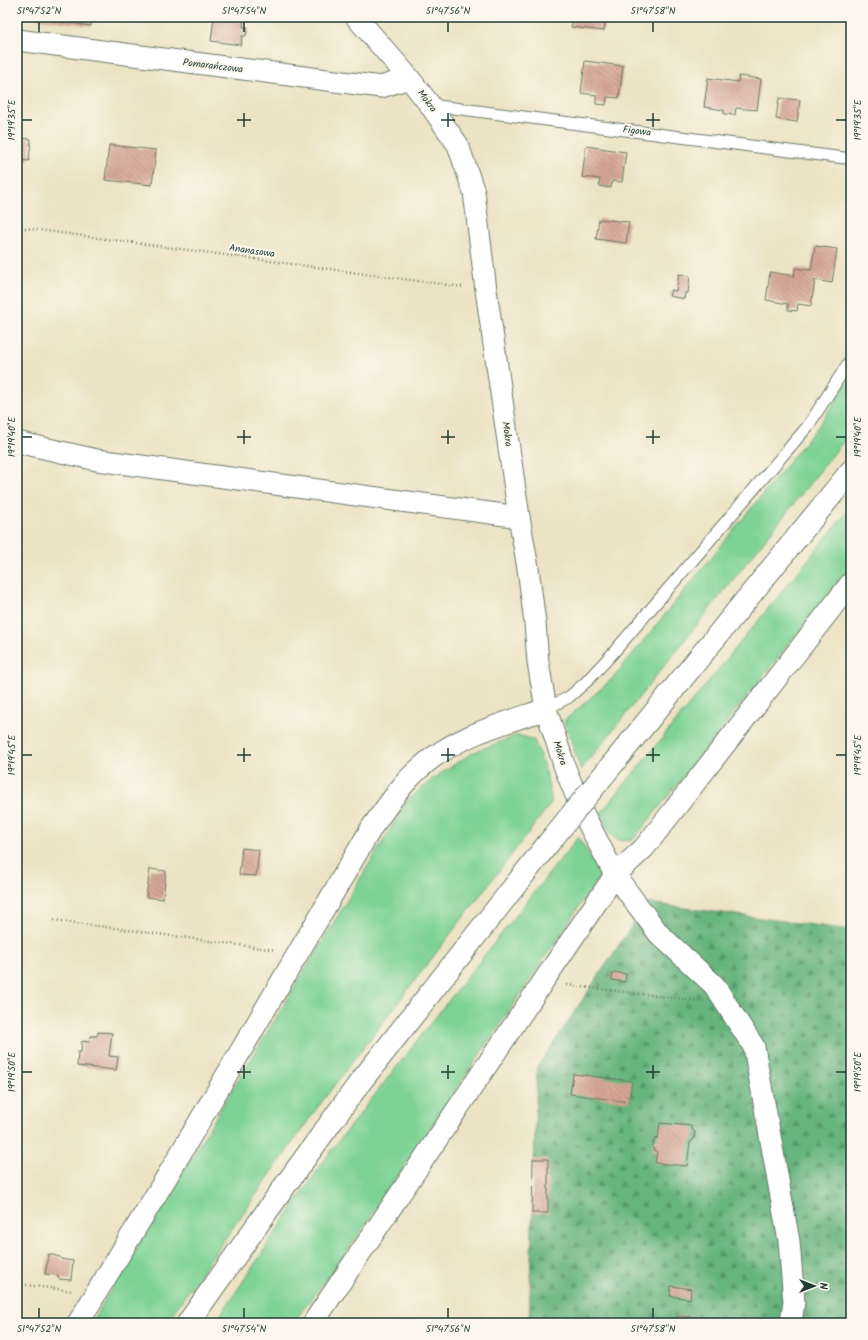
<svg xmlns="http://www.w3.org/2000/svg" width="868" height="1340" viewBox="0 0 868 1340" font-family="Kalam,sans-serif">
<style>
.green{fill:#7dd295;stroke:#4e8864}
.forest{fill:url(#forest-firs);stroke:#427859}
.building{fill:url(#building-back-hatch)}
.lines{fill:none;stroke-linecap:round;stroke-linejoin:round}
.service-casing{stroke:#677766;stroke-width:13}
.minor-casing{stroke:#677766;stroke-width:23}
.primary-casing{stroke:#677766;stroke-width:24}
.path{stroke:#677766;stroke-width:2.5;stroke-dasharray:1 3;stroke-linecap:butt}
.service{stroke:#fff;stroke-width:11}
.minor{stroke:#fff;stroke-width:21}
.primary{stroke:#fff;stroke-width:22}
.primary-bridge-casing{stroke:#677766;stroke-width:24;stroke-linecap:butt}
.primary-bridge{stroke:#fff;stroke-width:22}
.ticks{fill:none;stroke:#1f3d34;stroke-width:1.5}
.labels{text-anchor:middle;dominant-baseline:central;stroke-width:4;stroke-linejoin:round;paint-order:stroke}
.street-label{font-size:10px;fill:#1f3d34;stroke:#fbf7ec}
.neatline{fill:none;stroke:#1f3d34;stroke-width:1.5}
.ticks-label{font-size:10px;text-anchor:middle;fill:#1f3d34}
</style>
<defs>
<pattern id="forest-firs" width="22" height="20" patternUnits="userSpaceOnUse"><rect width="22" height="20" fill="#66b47e"/><path d="M5 1l3.5 6h-7zM16 11l3.5 6h-7z" fill="#539468"/></pattern>
<pattern id="building-back-hatch" width="6" height="6" patternUnits="userSpaceOnUse"><rect width="6" height="6" fill="#d5a595"/><path d="M-1 5l2 2M0 0l6 6M5-1l2 2" fill="none" stroke="#ac887a"/></pattern>
</defs>
<rect width="100%" height="100%" fill="#fbf7ec"/>
<filter id="ink" filterUnits="userSpaceOnUse"><feTurbulence type="fractalNoise" baseFrequency=".025" numOctaves="2"/><feDisplacementMap in="SourceGraphic" scale="8" xChannelSelector="R" yChannelSelector="G"/><feConvolveMatrix kernelMatrix="1 2 1 2 8 2 1 2 1" color-interpolation-filters="sRGB"/></filter>
<filter id="wash" filterUnits="userSpaceOnUse"><feTurbulence type="fractalNoise" baseFrequency=".012" numOctaves="4" result="noise"/><feDisplacementMap in="SourceGraphic" scale="16" xChannelSelector="R" yChannelSelector="G"/><feGaussianBlur stdDeviation="0.9" result="paint"/><feColorMatrix in="noise" values="0 0 0 0 0 0 0 0 0 0 0 0 0 0 0 0 0 1.4 0 .05"/><feComposite in="paint" operator="in"/></filter>
<g filter="url(#wash)">
<rect width="100%" height="100%" fill="#ece3c4"/>
<g class="green">
<polygon points="851,377 851,432 581,770 564,721 613,678 820,424"/>
<path d="M851,507V566L633,840C609,844 609,831 601,813Z"/>
<path d="M518,735L534,740C543,760 548,781 552,802L317,1108L166,1323H91L408,800L435,777L472,753Z"/>
<polygon points="578,837 601,874 345,1255 293,1323 215,1323 330,1152 434,1019"/>
</g>
<polygon class="forest" points="647,903 851,930 851,1323 529,1323 537,1068"/>
<g id="blocks">
<g class="building">
<polygon points="34,17 93,17 91,26 33,18"/>
<polygon points="214,17 244,17 243,27 248,27 246,36 242,36 241,45 211,41"/>
<polygon points="574,17 606,17 604,31 571,27"/>
<polygon points="585,61 623,66 619,98 607,97 606,105 596,104 596,95 581,93"/>
<polygon points="739,76 761,79 757,110 736,108 735,115 724,114 724,110 704,107 708,78 738,82"/>
<polygon points="779,98 800,100 797,122 776,119"/>
<polygon points="17,138 31,139 29,161 17,160"/>
<polygon points="109,145 156,150 152,185 105,180"/>
<polygon points="586,146 626,152 622,182 612,181 611,188 599,186 600,179 582,177"/>
<polygon points="599,219 629,222 626,243 596,239"/>
<polygon points="815,246 837,249 832,283 815,280 811,306 798,304 797,311 788,310 788,304 766,300 770,272 794,276 795,268 811,270"/>
<polygon points="679,274 690,276 688,293 685,293 684,299 669,296 671,290 676,291"/>
<polygon points="242,848 259,850 256,876 239,875"/>
<polygon points="150,869 166,871 163,899 146,897"/>
<polygon points="613,972 626,974 625,982 612,980"/>
<polygon points="98,1032 112,1033 109,1056 118,1057 116,1070 77,1066 78,1052 81,1052 82,1041 89,1042 90,1036 97,1036"/>
<polygon points="573,1074 632,1081 629,1102 570,1094"/>
<polygon points="660,1123 692,1126 691,1128 695,1132 694,1139 690,1142 687,1166 655,1163 657,1152 654,1150 652,1147 655,1139 658,1138"/>
<polygon points="533,1159 548,1159 548,1213 532,1213"/>
<polygon points="49,1254 60,1257 61,1259 73,1261 71,1280 59,1279 58,1275 45,1274"/>
<polygon points="671,1286 691,1289 690,1299 670,1296"/>
<polygon points="677,1316 697,1317 697,1323 677,1323"/>
</g>
</g>
</g>
<g filter="url(#ink)">
<use href="#blocks" fill-opacity="0" stroke="#677766" stroke-width="1"/>
<g class="lines">
<defs>
<g id="service">
<polyline points="430,105 844,158"/>
<polyline points="546,709 569,697 586,682 613,653 808,426 851,359"/>
</g>
<g id="minor">
<polyline points="356,17 409,78 430,105 458,145 474,192 486,290 519,517 528,568 535,623 538,662 546,709 565,768 584,815 615,875 659,934 714,985 754,1047 789,1241 794,1302 791,1323"/>
<polyline points="17,40 381,87 409,78"/>
<polyline points="17,442 97,460 519,517"/>
<path d="M78,1323L165,1180L372,827C387,807 401,784 420,768C455,736 502,724 546,709"/>
<polyline points="313,1323 615,875 644,848 851,583"/>
</g>
<g id="primary">
<polyline points="598,782 851,471"/>
<polyline points="188,1323 284,1187 358,1085 547,845"/>
</g>
</defs>
<use href="#service" class="service-casing"/>
<use href="#minor" class="minor-casing"/>
<use href="#primary" class="primary-casing"/>
<g class="path">
<polyline points="17,227 463,287"/>
<polyline points="54,920 276,950"/>
<polyline points="567,985 699,1001"/>
<polyline points="26,1285 73,1291"/>
<polyline points="341,1320 364,1323"/>
</g>
<use href="#service" class="service"/>
<use href="#minor" class="minor"/>
<use href="#primary" class="primary"/>
<defs>
<polyline id="primary-bridge" points="547,845 598,782"/>
</defs>
<use href="#primary-bridge" class="primary-bridge-casing"/>
<use href="#primary-bridge" class="primary-bridge"/>
</g>
</g>
<path class="ticks" d="M39,22V32M244,22V32M448,22V32M653,22V32M244,113V127M448,113V127M653,113V127M22,120H32M237,120H251M441,120H455M646,120H660M836,120H846M244,430V444M448,430V444M653,430V444M22,437H32M237,437H251M441,437H455M646,437H660M836,437H846M244,748V762M448,748V762M653,748V762M22,755H32M237,755H251M441,755H455M646,755H660M836,755H846M244,1065V1079M448,1065V1079M653,1065V1079M22,1072H32M237,1072H251M441,1072H455M646,1072H660M836,1072H846M39,1308V1318M244,1308V1318M448,1308V1318M653,1308V1318"/>
<g class="labels">
<g class="street-label">
<text transform="translate(213 66) rotate(7)">Pomarańczowa</text>
<text transform="translate(427 101) rotate(53)">Mokra</text>
<text transform="translate(637 131) rotate(7)">Figowa</text>
<text transform="translate(252 251) rotate(8)">Ananasowa</text>
<text transform="translate(507 434) rotate(82)">Mokra</text>
<text transform="translate(560 753) rotate(72)">Mokra</text>
</g>
</g>
<rect width="868" height="1340" fill="none" stroke="#fbf7ec" stroke-width="44"/>
<g transform="translate(814 1286) rotate(90)" stroke="#fbf7ec" stroke-width="3" paint-order="stroke">
<path d="M0-3L7 15L0 10L-7 15Z" fill="#1f3d34"/>
<text y="-6" font-size="11" font-weight="bold" text-anchor="middle" fill="#1f3d34">N</text>
</g>
<rect x="22" y="22" width="824" height="1296" class="neatline"/>
<g class="ticks-label">
<text x="39" y="14">51°47'52"N</text>
<text x="244" y="14">51°47'54"N</text>
<text x="448" y="14">51°47'56"N</text>
<text x="653" y="14">51°47'58"N</text>
<text transform="translate(11 120) rotate(-90)" y="4">19°19'35"E</text>
<text transform="translate(857 120) rotate(-90)" y="4">19°19'35"E</text>
<text transform="translate(857 437) rotate(-90)" y="4">19°19'40"E</text>
<text transform="translate(11 437) rotate(-90)" y="4">19°19'40"E</text>
<text transform="translate(857 755) rotate(-90)" y="4">19°19'45"E</text>
<text transform="translate(11 755) rotate(-90)" y="4">19°19'45"E</text>
<text transform="translate(857 1072) rotate(-90)" y="4">19°19'50"E</text>
<text transform="translate(11 1072) rotate(-90)" y="4">19°19'50"E</text>
<text x="39" y="1332">51°47'52"N</text>
<text x="244" y="1332">51°47'54"N</text>
<text x="448" y="1332">51°47'56"N</text>
<text x="653" y="1332">51°47'58"N</text>
</g>
</svg>
